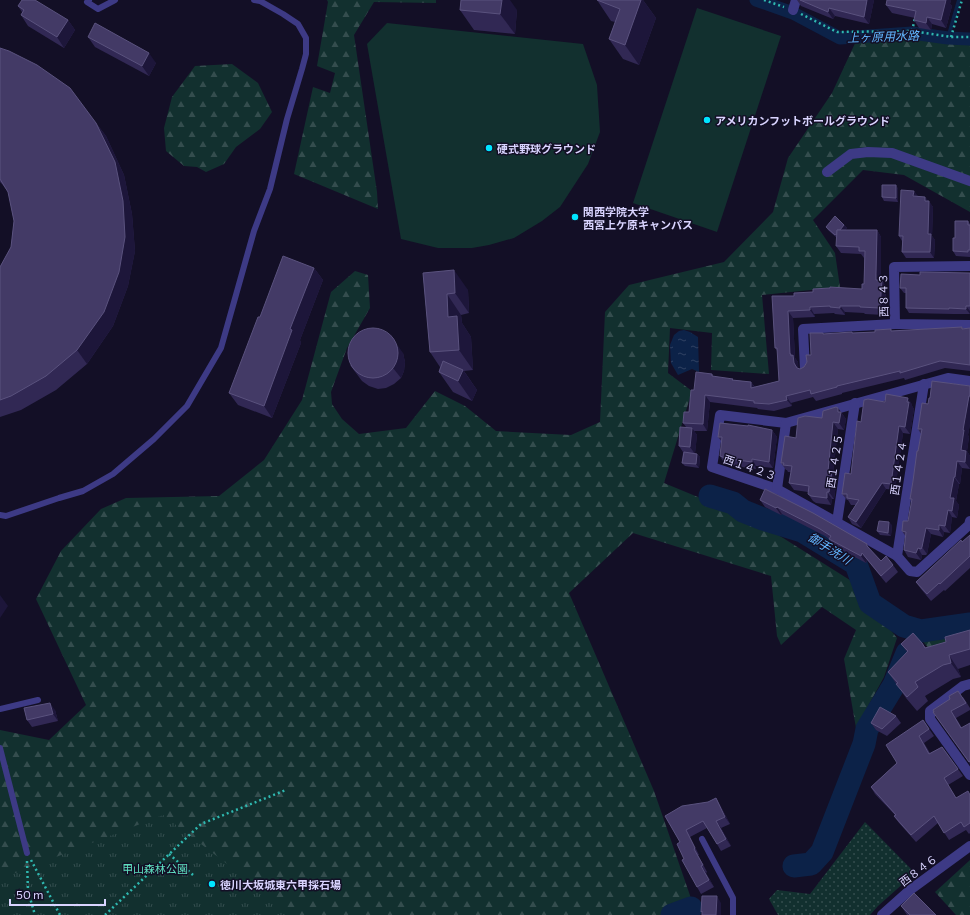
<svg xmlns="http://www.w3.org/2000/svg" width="970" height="915" viewBox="0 0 970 915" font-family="Commissioner,'Noto Sans JP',sans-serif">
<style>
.grass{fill:url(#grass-dots)}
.forest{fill:url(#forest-firs)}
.park{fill:url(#park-tufts)}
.pitch{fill:#12302f}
.water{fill:url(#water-ripples)}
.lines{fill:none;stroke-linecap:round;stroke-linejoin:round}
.stream{stroke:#0c2248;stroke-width:4}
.canal{stroke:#0c2248;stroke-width:13}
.river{stroke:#0c2248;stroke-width:23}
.path{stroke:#2fb8b0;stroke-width:2.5;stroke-dasharray:2 3;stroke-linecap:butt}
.service{stroke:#3d3a85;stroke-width:6}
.minor{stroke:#3d3a85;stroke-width:10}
.tertiary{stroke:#3d3a85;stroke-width:10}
.wall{fill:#312854}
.shaded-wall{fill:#1d163a}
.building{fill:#433a66;stroke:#5a527e}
.poi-dot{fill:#00e5ff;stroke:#130f26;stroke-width:1.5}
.labels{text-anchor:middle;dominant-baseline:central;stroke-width:3;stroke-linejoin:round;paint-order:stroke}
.poi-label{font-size:11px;font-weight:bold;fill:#d9d4ff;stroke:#130f26;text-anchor:start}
.street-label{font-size:11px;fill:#d9d4ff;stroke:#130f26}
.park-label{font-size:11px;fill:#5fe0c0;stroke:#130f26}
.water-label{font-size:12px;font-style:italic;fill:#62b6ff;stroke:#130f26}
</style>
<defs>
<pattern id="grass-dots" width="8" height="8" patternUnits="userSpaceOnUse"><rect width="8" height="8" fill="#12302f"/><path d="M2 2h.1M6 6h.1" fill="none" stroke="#344d4e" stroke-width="1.8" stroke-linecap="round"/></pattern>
<pattern id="forest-firs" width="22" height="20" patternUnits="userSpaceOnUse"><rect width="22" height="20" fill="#12302f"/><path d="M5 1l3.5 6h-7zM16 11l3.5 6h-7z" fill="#344d4e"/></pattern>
<pattern id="park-tufts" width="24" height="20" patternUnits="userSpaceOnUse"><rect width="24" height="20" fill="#12302f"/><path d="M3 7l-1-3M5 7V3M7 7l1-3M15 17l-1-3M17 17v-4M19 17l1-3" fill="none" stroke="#344d4e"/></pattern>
<pattern id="water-ripples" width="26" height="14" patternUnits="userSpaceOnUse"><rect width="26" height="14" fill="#0c2248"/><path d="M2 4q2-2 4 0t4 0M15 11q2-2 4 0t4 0" fill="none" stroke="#2f4163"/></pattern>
</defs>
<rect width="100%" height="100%" fill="#130f26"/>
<polygon class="grass" points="865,822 915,873 878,906 870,915 778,915 769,899 777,890 810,894"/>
<g class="forest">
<polygon points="327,0 436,0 436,3 374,2 354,35 377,192 378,209 294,174 313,87 330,93 335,73 317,66 328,2"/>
<polygon points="912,35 970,43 970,212 904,175 863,170 813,220 835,253 840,287 762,295 769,374 711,370 712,333 670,328 668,373 692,391 664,483 756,521 853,582 897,638 884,677 856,728 844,659 856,630 822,607 781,645 777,636 771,576 633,533 569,593 654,791 695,910 695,915 0,915 0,730 49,740 86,705 36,599 61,551 101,509 126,498 219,496 264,460 302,400 331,292 355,271 368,275 370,308 347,348 331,392 332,404 342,419 359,434 406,428 435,391 465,406 496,431 571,435 600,422 605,312 629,285 724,262 773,212 788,158 832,93 857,39"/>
<polygon points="232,64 258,83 272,112 260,129 236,147 224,164 206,172 197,167 184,166 166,151 164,128 172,97 195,66"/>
<polygon points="970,627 970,642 936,657 920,638 932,632"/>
<polygon points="970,860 970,915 956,915 935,892"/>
</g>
<polygon class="park" points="163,815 294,915 0,915 0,879"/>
<g class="pitch">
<polygon points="697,8 781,36 717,232 633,203"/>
<polygon points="387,23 583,44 597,85 600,132 588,164 560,207 542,221 514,238 489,245 472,248 438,248 401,239 367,44"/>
</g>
<polygon class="water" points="684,330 690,332 698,337 699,372 692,369 678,375 671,363 670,345 674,335 679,331"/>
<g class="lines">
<polyline class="stream" points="948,38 959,0"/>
<polyline class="canal" points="756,0 793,13 840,38 912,33 948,38 970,39"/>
<g class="river">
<polyline points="710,496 733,503 743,511 763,519 802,531 856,564 870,603 904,626 921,631 970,624"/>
<polyline points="794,866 811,864 822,852 864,744 867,729 894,685 907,653"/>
<polyline points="672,915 691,908"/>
</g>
<g class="path">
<polyline points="764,0 784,7"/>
<polyline points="801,14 837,32 912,31 951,37 970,37"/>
<polyline points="912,31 915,18"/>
<polyline points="951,37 962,0"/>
<polyline points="169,854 193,875"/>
<polyline points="31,860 60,915"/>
<polyline points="27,861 28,891 35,915"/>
<polyline points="105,915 201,824 286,790"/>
</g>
<g class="service">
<polyline points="89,0 87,2 98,9 115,0"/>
<polyline points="0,515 6,516 59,498 83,491 113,474 154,439 187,406 221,348 254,231 270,189 287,119 302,69 306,54 306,38 298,24 283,14 260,1 254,0"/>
<polyline points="0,709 38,700"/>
<polyline points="0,748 27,853"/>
<polyline points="702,839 733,898 733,915"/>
</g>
<g class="minor">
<polyline points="793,10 796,0"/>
<polyline points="827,172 851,154 868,152 892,153 970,181"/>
<polyline points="970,266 894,267 895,324 970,325"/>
<polyline points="805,369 803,329 895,324"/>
<polyline points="970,381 948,378 786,423 720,415 712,467 777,489 897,556 910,571 917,572 969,525 970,521"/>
<polyline points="777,489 786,423"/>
<polyline points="837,522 855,403"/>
<polyline points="897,556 924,384"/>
<polyline points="970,684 963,686 930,711 930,719 970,775"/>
</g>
<polyline class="tertiary" points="882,915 910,890 970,846"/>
</g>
<g class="wall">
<polygon points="597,0 643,0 656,18 639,65 623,59 609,39 615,22 611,21"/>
<polygon points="797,0 874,0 869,24 835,16 833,19 801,6"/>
<polygon points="887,0 951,0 950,4 952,6 946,28 932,24 931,30 919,28 914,20 915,18 892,13 886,5"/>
<polygon points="18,6 68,20 75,30 64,48 28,26 21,15 22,12"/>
<polygon points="460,10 517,10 515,34 474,30"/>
<polygon points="88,37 156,63 149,76 95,47"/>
<polygon points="0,48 96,123 106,136 124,175 132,214 135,251 128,286 113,326 87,364 56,390 21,410 0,417 0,267 11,247 14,221 8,192 2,184 0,182"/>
<polygon points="896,185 898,189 898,202 884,201 882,197"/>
<polygon points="918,196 925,197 933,207 932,236 935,240 934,258 906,258 902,252 902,241 899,236"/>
<polygon points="968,221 970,224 970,257 956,256 953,251 955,238"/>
<polygon points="844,225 847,228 845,230 877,230 881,237 881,280 882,280 886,287 885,315 865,314 864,313 845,312 845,315 835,314 834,313 814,314 815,317 793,318 795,358 798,362 798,368 800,369 804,367 823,333 824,334 852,332 853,333 962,327 963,328 970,328 970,371 945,368 905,380 904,378 842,393 842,394 816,401 813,397 791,403 792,406 774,411 758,409 757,408 710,402 707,431 694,431 697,435 695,453 697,454 700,457 699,468 685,466 682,463 683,452 679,446 686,427 683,423 689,412 694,390 712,374 714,377 734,380 751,382 755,387 779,381 778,352 775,348 794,296 862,289 864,284 864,258 861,254 841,253 836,246 837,238 828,230 826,227"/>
<polygon points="314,268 323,280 300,340 301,343 272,418 238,405 229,393"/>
<polygon points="423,273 468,290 469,313 461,315 462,323 471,337 473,370 464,371 477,390 472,401 453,392 439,372 440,367 430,352"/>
<polygon points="970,273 970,314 953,314 909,313 906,308 906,293 904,293 900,288 920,275"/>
<polygon points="403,353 405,362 404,371 401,378 394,384 386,388 378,389 369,386 362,381 350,365"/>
<polygon points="970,386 970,424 968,435 969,437 967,451 970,456 970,469 962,468 960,484 959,484 956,501 959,505 957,518 952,517 950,533 944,532 943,537 931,534 927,554 926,555 922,555 921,560 908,557 904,550 906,537 902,531 908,521 912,502 910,499 921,434 918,429 928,404 930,398"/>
<polygon points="885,402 912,404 912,406 914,409 910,434 903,433 895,490 886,489 861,528 852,524 848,517 856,505 851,505 848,500 847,500 842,494 851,474 861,422"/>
<polygon points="838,408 846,419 844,430 838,429 833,473 837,478 834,499 832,499 831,505 816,503 813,501 808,494 808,492 794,490 789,483 791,472 788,472 787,470 786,470 781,463 796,438 822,418"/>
<polygon points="772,430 777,437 773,468 756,466 756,469 727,465 726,463 724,463 720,456 722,442 718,437"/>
<polygon points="765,489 872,551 872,552 881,561 893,565 898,572 886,583 867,560 866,563 834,546 829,539 825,536 782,514 781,515 765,507 760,500"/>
<polygon points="892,525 891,536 880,535 877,531"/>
<polygon points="970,535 970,568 945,591 944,590 931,601 921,589 916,582"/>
<polygon points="970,630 970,665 958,669 961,677 953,679 925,696 928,701 917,711 906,698 888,672 907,652 901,644 922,643 926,648 946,642"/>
<polygon points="963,697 970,708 970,710 956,718 962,728 970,723 970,764 933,712"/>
<polygon points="55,710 58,721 32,727 27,720"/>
<polygon points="896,716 901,723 887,736 876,730 871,723"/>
<polygon points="923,720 934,736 924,743 930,753 942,747 963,776 948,785 956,798 970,794 970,833 969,834 966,830 949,840 938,823 916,842 899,823 894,816 895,815 875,794 871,787 897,763"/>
<polygon points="716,798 720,805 730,824 721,828 731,846 721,851 717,844 707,828 690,837 699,855 698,855 707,872 706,873 714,887 701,894 697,887 684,859 680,842 665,816 708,802"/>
<polygon points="901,906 936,915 907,915"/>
</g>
<g class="shaded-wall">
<polygon points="502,0 510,0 517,10 515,34 500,14"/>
<polygon points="641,0 643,0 656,18 639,65 625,45"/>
<polygon points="867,0 874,0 869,24 864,17"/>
<polygon points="946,0 951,0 950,4 952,6 946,28 941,20"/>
<polygon points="829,8 835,16 833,19 828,12"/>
<polygon points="927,17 932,24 931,30 926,23"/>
<polygon points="68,20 75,30 64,48 57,37"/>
<polygon points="149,53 156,63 149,76 142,66"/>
<polygon points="96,123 106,136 124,175 132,214 135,251 128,286 113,326 87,364 77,350"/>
<polygon points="896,185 898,189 898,202 896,198"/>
<polygon points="914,191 918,196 913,196"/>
<polygon points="925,197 929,202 925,201"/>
<polygon points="929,201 933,207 932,236 935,240 934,258 930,252 928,234"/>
<polygon points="844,225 847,228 838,239 835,235"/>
<polygon points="877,230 881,237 881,280 882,280 886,287 885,315 880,308 876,280 876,274"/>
<polygon points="314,268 323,280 300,340 301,343 272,418 264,406 290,329"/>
<polygon points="454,270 468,290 469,313 455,293"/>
<polygon points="447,294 461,315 462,323 471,337 473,370 459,350 448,317"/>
<polygon points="840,306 845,312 845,315 840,308"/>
<polygon points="966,306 970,311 970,314 966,309"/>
<polygon points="810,307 814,314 815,317 810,310"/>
<polygon points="788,311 793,318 795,358 798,362 799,370 794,363 790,354"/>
<polygon points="391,336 403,353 405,362 404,371 401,378 393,368"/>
<polygon points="463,370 477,390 472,401 458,381"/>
<polygon points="751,382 756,389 751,388"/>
<polygon points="705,395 710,402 707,431 703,424"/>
<polygon points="786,396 791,403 792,406 787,400"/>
<polygon points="969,396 970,398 970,424 968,435 969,437 967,451 970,456 970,469 965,462 961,450 963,430"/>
<polygon points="908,398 912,404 912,406 914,409 910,434 905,427"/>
<polygon points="838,408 846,419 844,430 839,423 838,412"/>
<polygon points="833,422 838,429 833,473 837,478 834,499 829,492 828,471"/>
<polygon points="899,426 903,433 895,490 891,484"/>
<polygon points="692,428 697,435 695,454 690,447"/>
<polygon points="772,430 777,437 773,468 769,462"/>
<polygon points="697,454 700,457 699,468 696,464"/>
<polygon points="752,459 756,466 756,469 752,462"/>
<polygon points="957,461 962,468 960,484 955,477"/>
<polygon points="954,477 959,484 956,501 959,505 957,518 952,511 950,498"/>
<polygon points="882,483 886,489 861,528 856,522"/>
<polygon points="827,492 832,499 831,505 827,498"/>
<polygon points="777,507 782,514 781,515 776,508"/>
<polygon points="948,510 952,517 950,533 945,526"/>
<polygon points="889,522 892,525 891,536 888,533"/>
<polygon points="939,525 944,532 943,537 939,530"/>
<polygon points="926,528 931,534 927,554 922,547"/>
<polygon points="867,544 872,551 872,553 867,546"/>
<polygon points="918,548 922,555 921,560 916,553"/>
<polygon points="862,553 867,560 866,563 861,556"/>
<polygon points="0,595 8,606 0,618"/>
<polygon points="949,655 958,669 961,677 951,663"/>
<polygon points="50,703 55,710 58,721 53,714"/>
<polygon points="716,798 720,805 730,824 725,817"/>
<polygon points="716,821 721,828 731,846 726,839"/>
<polygon points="701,866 706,873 714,887 709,880"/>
<polygon points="717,896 721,903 721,915 716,915"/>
</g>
<g class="building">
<polygon points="22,0 35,0 68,20 57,37 21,15 24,10 18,6"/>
<polygon points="461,0 502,0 500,14 460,10"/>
<polygon points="597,0 641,0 625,45 609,39 620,9"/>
<polygon points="800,0 867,0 864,17 829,8 828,12"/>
<polygon points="887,0 946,0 941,20 927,17 926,23 914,20 916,11 886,5"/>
<polygon points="95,23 149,53 142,66 88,37"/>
<polygon points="0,48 9,51 37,65 70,88 96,123 115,162 123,201 125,237 119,272 104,312 77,350 46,376 11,396 0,400 0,267 11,247 14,221 8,192 0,179"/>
<polygon points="882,185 896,185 896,198 882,197"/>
<polygon points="901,190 914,191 913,196 925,197 925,201 929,201 928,234 931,234 930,252 902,252 903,236 899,236"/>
<polygon points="835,216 844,225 840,230 837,230 837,234 835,235 826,227"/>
<polygon points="955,221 968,221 968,225 970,225 970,250 968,250 968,252 953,251 953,238 955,238"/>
<polygon points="837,230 877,230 876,274 876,280 882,280 880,308 860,307 860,306 840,306 840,308 830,307 830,306 810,307 810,310 788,311 790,354 791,354 791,356 793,355 794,363 797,368 800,369 804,367 807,362 806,355 811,355 810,333 823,333 823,334 852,332 852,333 875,332 875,330 891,329 891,331 962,327 962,329 970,328 970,365 940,361 900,373 900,371 837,386 837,387 811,394 810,390 786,396 787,400 769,404 754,403 754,401 705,395 703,424 683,423 684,412 689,412 691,390 694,390 696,372 712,374 712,376 733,379 732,380 751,382 751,388 779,381 777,348 775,348 772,296 794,296 794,293 813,292 813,289 830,288 830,287 862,289 862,284 864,284 865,251 859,251 859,247 836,246"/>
<polygon points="283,256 314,268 290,329 292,330 264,406 229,393 258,317 260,317"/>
<polygon points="454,270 455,293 447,294 448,317 457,316 459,350 430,352 423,273"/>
<polygon points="920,272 970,273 970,306 966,306 966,309 949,308 949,309 906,308 906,288 900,288 901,274 920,275"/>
<circle cx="373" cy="353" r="25"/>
<polygon points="443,361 463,370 458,381 439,372"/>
<polygon points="932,381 970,386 970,396 969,396 963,430 964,430 961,450 966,451 965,462 957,461 955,477 954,477 950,498 954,498 952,511 948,510 945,526 939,525 939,530 926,528 922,547 921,549 918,548 916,553 904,550 906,532 902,531 903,521 908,521 912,499 910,499 913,481 917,451 918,451 922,429 918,429 922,403 928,404 929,398 930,398"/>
<polygon points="886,394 908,398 907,402 909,402 905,427 899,426 891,484 882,483 856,522 848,517 859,500 847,498 847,494 842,494 845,473 851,474 857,421 861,422 864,400 868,399 885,402"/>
<polygon points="836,407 838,408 838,412 841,412 839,423 833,422 828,471 832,471 829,492 827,492 827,498 811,496 808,494 809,486 789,483 792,466 783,465 784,463 781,463 785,436 796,438 798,418 805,416 822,418 823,411"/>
<polygon points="720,423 748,426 748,425 772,430 769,462 752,459 752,462 723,458 723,457 720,456 722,437 718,437"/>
<polygon points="680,427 692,428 690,447 679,446"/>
<polygon points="684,452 697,454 696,464 682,463"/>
<polygon points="765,489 813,513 867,544 867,546 881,561 886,556 893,565 881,576 862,553 861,556 829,539 831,536 820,529 777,507 776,508 760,500"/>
<polygon points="879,521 889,522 888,533 877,531"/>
<polygon points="970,535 970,556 940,584 939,583 927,594 916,582 961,540 962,542"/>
<polygon points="970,630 970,649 949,655 951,663 943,665 915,682 918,687 907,697 896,684 898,683 888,672 908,651 901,644 913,633 922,643 925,648 946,642 945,637"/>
<polygon points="958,691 966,703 951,711 961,728 970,723 970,762 969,761 969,762 933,712 934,712 933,710 950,699 949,696"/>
<polygon points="50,703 53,714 27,720 24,708"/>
<polygon points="880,707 896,716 882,729 871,723"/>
<polygon points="923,720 929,729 919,736 929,754 942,747 958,769 944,778 956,798 968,791 970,795 970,823 964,827 961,822 944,833 934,816 911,835 894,816 896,815 871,787 897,763 886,745"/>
<polygon points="716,798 725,817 716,821 726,839 717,844 703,821 686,830 695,848 694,849 703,865 701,866 709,880 697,887 682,860 684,859 677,844 680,842 665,816 682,806 708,802"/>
<polygon points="914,893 936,915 910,915 901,906"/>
<polygon points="702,896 717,896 716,915 702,915 702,911 701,912"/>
</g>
<g class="poi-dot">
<circle cx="707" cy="120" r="4"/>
<circle cx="489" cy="148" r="4"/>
<circle cx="575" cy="217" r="4"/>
<circle cx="212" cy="884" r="4"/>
</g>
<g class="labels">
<g class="poi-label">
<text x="715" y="120">アメリカンフットボールグラウンド</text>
<text x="497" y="148">硬式野球グラウンド</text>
<text x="583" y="211">関西学院大学<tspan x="583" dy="13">西宮上ケ原キャンパス</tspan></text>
<text x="220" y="884">徳川大坂城東六甲採石場</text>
</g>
<g class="street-label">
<text transform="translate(883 295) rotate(-91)">西８４３</text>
<text transform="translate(834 461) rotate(-81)">西１４２５</text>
<text transform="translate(750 467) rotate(19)">西１４２３</text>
<text transform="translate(898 468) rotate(-81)">西１４２４</text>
<text transform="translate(918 870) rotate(-37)">西８４６</text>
</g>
<g class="park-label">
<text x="155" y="868">甲山森林公園</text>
</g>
<g class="water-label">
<text transform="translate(883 36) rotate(-2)">上ヶ原用水路</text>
<text transform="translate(830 548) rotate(32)">御手洗川</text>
</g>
</g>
<path d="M10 899v6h95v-6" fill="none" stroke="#d9d4ff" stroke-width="2"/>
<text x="16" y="899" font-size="12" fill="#d9d4ff" stroke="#130f26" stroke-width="3" paint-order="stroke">50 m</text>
</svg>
